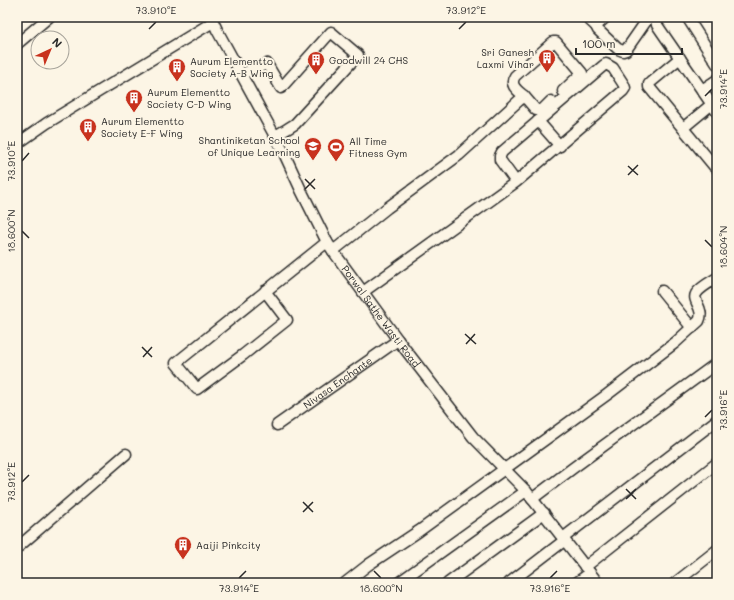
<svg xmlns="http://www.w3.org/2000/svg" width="734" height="600" viewBox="0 0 734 600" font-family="Mali,sans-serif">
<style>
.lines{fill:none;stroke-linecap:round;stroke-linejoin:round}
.minor-casing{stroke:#2b2b2b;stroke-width:13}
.minor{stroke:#fcf5e5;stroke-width:10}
.ticks{fill:none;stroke:#2b2b2b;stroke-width:1.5}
.labels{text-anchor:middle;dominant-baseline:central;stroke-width:4;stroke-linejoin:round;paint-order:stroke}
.poi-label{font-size:10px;fill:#2b2b2b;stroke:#fcf5e5;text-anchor:start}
.street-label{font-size:10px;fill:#2b2b2b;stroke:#fcf5e5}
.neatline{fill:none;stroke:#2b2b2b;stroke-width:1.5}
.ticks-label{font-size:10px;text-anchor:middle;fill:#2b2b2b}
</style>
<rect width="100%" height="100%" fill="#fcf5e5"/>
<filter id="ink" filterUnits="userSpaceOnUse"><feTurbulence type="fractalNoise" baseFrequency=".025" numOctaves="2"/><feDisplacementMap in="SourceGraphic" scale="8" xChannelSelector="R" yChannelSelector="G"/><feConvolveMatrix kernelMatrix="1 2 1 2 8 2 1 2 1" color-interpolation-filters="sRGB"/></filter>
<g filter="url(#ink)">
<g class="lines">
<defs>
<g id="minor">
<path id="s1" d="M211,17L217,30L283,151L301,190L327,242L333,251L398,340L473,437L526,491L598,583"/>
<polyline points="586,17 596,26"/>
<polyline points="606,17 596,26 598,30 618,49 623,51 626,50 649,17"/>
<path d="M658,17C656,20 656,22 657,25L717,112"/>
<polyline points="687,17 717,64"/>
<polyline points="17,44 49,17"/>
<polyline points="680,58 651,82 649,84 649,87 714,166 717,168"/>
<polyline points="241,74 267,64 281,88 331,32 358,55 295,124 287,129 275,136"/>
<polyline points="702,90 717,80"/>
<polyline points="524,96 536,110 542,110 551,101"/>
<polyline points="538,121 560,146"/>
<polyline points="683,128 712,104"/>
<polyline points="17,144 47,123 213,22"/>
<path d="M333,251L387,208L459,155L524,96C517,90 509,85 515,76L553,42H556L582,73L563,91"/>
<polyline points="265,291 287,320 243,355 197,389 176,363 327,242"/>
<polyline points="662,291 692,328"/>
<polyline points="363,292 516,182 500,160 500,156 502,152 603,66 606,64 613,68 624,85 625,88 623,91 516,182"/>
<path id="s2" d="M277,425L398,340"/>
<polyline points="532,499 573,468 717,363"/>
<polyline points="563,538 717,420"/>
<polyline points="17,548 126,454"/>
<polyline points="585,567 717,463"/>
<path d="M345,583L368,565L419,531L608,394L676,342L699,321C705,309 692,301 696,294C699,288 712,281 717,278"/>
<polyline points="398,583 526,491"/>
<polyline points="448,583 544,513"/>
<polyline points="509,583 565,540"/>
<polyline points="576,583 590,573"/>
<polyline points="675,583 717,550"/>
</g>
</defs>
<use href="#minor" class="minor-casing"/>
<use href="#minor" class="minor"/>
</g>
</g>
<path class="ticks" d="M149,29L156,22M459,29L466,22M705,96L712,89M22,161L29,153M628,166L638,175M628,175L638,165M305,179L315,189M305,189L315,179M22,231L29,238M705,240L712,247M465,334L476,344M466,344L475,334M142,347L152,357M143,357L152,347M705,417L712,410M22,482L29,475M626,489L636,499M626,499L636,489M303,502L313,512M303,512L313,502M374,571L381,578M239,578L246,571M550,578L557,571"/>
<defs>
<symbol id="building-pin" viewBox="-11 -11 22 30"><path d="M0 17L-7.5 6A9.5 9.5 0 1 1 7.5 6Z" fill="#c8321e" stroke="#fcf5e5"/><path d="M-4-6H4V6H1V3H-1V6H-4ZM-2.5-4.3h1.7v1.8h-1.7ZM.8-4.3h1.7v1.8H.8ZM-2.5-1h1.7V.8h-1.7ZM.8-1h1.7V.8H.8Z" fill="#fff"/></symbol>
<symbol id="school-pin" viewBox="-11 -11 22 30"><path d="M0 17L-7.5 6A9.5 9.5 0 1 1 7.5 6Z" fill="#c8321e" stroke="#fcf5e5"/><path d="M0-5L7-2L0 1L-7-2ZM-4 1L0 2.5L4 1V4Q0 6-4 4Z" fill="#fff"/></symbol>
<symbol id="stadium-pin" viewBox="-11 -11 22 30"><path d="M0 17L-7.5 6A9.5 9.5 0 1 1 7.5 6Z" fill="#c8321e" stroke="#fcf5e5"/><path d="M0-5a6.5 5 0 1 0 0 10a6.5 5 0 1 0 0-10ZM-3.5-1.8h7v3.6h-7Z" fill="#fff"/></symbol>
</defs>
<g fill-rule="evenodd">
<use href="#building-pin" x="537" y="48" width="20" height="27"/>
<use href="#building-pin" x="306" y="50" width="20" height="27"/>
<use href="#building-pin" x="167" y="57" width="20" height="27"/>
<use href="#building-pin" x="124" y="88" width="20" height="27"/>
<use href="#building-pin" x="78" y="117" width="20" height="27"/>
<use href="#school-pin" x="303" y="136" width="20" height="27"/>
<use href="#stadium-pin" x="326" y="137" width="20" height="27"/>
<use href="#building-pin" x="173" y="535" width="20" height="27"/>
</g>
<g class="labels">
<g class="poi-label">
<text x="534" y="52" text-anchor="end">Sri Ganesh<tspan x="534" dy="12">Laxmi Vihar</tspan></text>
<text x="329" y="60">Goodwill 24 CHS</text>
<text x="190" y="61">Aurum Elementto<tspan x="190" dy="12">Society A-B Wing</tspan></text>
<text x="147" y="92">Aurum Elementto<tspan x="147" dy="12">Society C-D Wing</tspan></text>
<text x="101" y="121">Aurum Elementto<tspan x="101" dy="12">Society E-F Wing</tspan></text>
<text x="300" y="140" text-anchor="end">Shantiniketan School<tspan x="300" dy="12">of Unique Learning</tspan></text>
<text x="349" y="141">All Time<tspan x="349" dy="12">Fitness Gym</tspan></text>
<text x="196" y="545">Aaiji Pinkcity</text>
</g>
<g class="street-label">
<text stroke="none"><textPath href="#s1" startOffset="345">Porwal Sathe Wasti Road</textPath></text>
<text stroke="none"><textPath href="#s2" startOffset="74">Nivasa Enchante</textPath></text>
</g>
</g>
<rect width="734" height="600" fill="none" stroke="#fcf5e5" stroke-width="44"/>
<g transform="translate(50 50) rotate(44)"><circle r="19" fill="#fcf5e5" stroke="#a8a49b"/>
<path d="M0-3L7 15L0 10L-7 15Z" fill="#c8321e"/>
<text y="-6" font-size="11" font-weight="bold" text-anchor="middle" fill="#2b2b2b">N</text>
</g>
<path d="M576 48v6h106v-6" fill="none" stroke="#2b2b2b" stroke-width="2"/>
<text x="582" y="48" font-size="12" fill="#2b2b2b" stroke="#fcf5e5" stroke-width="3" paint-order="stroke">100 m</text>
<rect x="22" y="22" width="690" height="556" class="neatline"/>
<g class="ticks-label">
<text x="156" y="14">73.910°E</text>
<text x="466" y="14">73.912°E</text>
<text transform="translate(723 89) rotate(-90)" y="4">73.914°E</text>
<text transform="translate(11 161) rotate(-90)" y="4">73.910°E</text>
<text transform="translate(11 231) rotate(-90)" y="4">18.600°N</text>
<text transform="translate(723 247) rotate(-90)" y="4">18.604°N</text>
<text transform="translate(723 410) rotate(-90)" y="4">73.916°E</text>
<text transform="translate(11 482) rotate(-90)" y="4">73.912°E</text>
<text x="239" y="592">73.914°E</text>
<text x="381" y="592">18.600°N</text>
<text x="550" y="592">73.916°E</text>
</g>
</svg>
